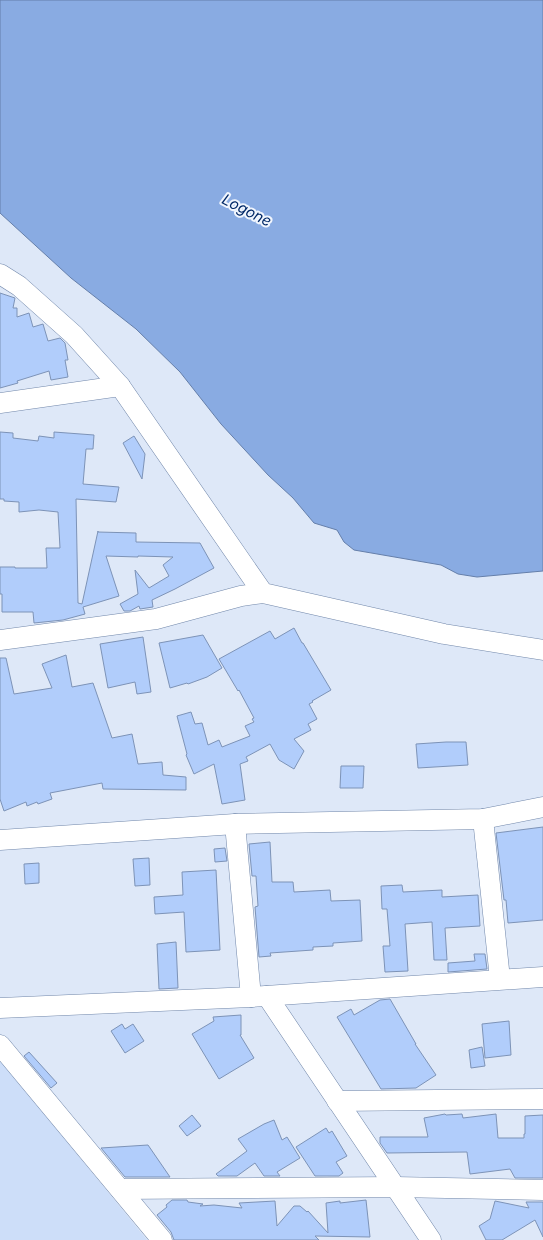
<svg xmlns="http://www.w3.org/2000/svg" width="543" height="1240" viewBox="0 0 543 1240" font-family="Inter,sans-serif">
<style>
.built{fill:#cddef9}
.water{fill:#89abe2;stroke:#657faa}
.building{fill:#b1cdfb;stroke:#7d93b7}
.lines{fill:none;stroke-linecap:round;stroke-linejoin:round}
.minor-casing{stroke:#7187aa;stroke-width:21}
.minor{stroke:#fff;stroke-width:20}
.labels{text-anchor:middle;dominant-baseline:central;stroke-width:4;stroke-linejoin:round;paint-order:stroke}
.water-label{font-size:15px;font-style:italic;fill:#012867;stroke:#f0f5fd}
</style>
<rect width="100%" height="100%" fill="#dee8f8"/>
<polygon class="built" points="0,1061 58,1131 147,1240 0,1240"/>
<polygon class="water" points="0,0 543,0 543,571 477,577 458,574 441,565 354,550 344,542 337,530 314,523 293,498 268,475 221,424 180,372 136,329 71,278 0,213"/>
<g class="building">
<polygon points="0,293 15,298 13,308 17,308 17,317 29,313 33,327 43,324 48,341 60,338 65,343 68,360 65,360 68,377 51,380 49,371 17,381 18,383 0,388"/>
<polygon points="0,432 13,433 13,438 38,441 39,436 54,438 54,432 94,435 93,449 86,449 83,484 119,487 116,502 76,499 78,603 82,604 98,531 98,532 136,533 136,542 200,543 214,568 175,589 152,600 153,607 140,609 139,606 130,611 124,611 120,604 138,594 135,570 149,588 169,576 163,565 173,557 138,556 138,557 106,556 119,596 83,607 85,614 63,620 34,623 33,612 2,612 2,594 0,594 0,567 15,567 15,568 47,568 46,548 60,548 58,512 39,510 19,512 19,502 4,501 4,499 0,499"/>
<polygon points="134,436 145,454 142,479 123,443"/>
<polygon points="294,628 302,643 303,643 331,690 312,701 313,702 309,704 317,719 308,724 311,730 294,739 304,751 294,769 279,760 270,744 246,757 248,761 240,764 245,800 222,804 214,764 194,774 186,755 187,754 177,716 191,712 195,724 202,723 208,745 219,740 222,747 250,736 245,726 254,722 252,719 254,718 239,690 238,691 219,659 270,631 275,639"/>
<polygon points="203,635 222,668 207,677 188,684 187,683 170,688 159,643"/>
<polygon points="143,637 151,692 137,694 135,682 108,688 100,644"/>
<polygon points="66,655 72,687 93,683 112,738 132,734 138,764 162,762 163,775 186,777 186,790 103,789 102,783 50,793 52,799 38,804 37,802 27,806 26,802 4,811 0,799 0,658 6,658 14,694 52,688 42,664"/>
<polygon points="446,742 466,742 468,765 418,768 416,744"/>
<polygon points="341,766 364,766 363,788 340,788"/>
<polygon points="543,827 543,920 508,923 506,900 504,900 496,833"/>
<polygon points="270,842 272,882 293,882 294,892 330,890 331,901 360,900 362,941 333,943 333,946 313,947 313,950 270,953 271,956 259,957 255,907 258,906 256,876 252,876 249,844"/>
<polygon points="225,848 227,861 215,862 214,849"/>
<polygon points="149,858 150,885 135,886 133,859"/>
<polygon points="39,863 39,883 25,884 24,864"/>
<polygon points="216,870 220,950 186,952 184,912 155,914 154,897 183,895 182,872"/>
<polygon points="402,885 403,892 442,890 442,897 478,895 480,926 445,928 447,960 434,960 432,922 405,924 408,971 385,972 383,946 390,946 387,909 382,909 381,886"/>
<polygon points="176,942 178,988 159,989 157,944"/>
<polygon points="474,954 485,954 487,969 448,972 448,963 475,961"/>
<polygon points="390,999 416,1044 415,1044 436,1075 416,1088 381,1089 337,1017 351,1009 354,1015 380,1000"/>
<polygon points="241,1015 241,1035 240,1035 254,1058 219,1079 192,1034 214,1021 213,1017"/>
<polygon points="509,1021 511,1055 485,1058 482,1024"/>
<polygon points="122,1024 125,1029 133,1024 144,1041 125,1053 111,1031"/>
<polygon points="482,1047 485,1066 471,1068 469,1050"/>
<polygon points="29,1052 57,1083 51,1088 24,1056"/>
<polygon points="445,1114 446,1115 462,1114 463,1118 496,1114 498,1138 524,1138 524,1134 525,1134 525,1116 543,1115 543,1178 515,1178 510,1169 470,1174 467,1152 387,1153 380,1143 380,1137 428,1137 424,1118"/>
<polygon points="192,1115 201,1126 187,1136 179,1126"/>
<polygon points="274,1120 282,1140 287,1137 300,1158 277,1172 280,1176 264,1176 255,1163 237,1176 218,1176 216,1174 247,1151 238,1139 264,1124"/>
<polygon points="326,1128 329,1133 332,1131 347,1156 336,1162 343,1173 339,1176 315,1176 296,1147"/>
<polygon points="148,1145 170,1177 125,1177 101,1148"/>
<polygon points="172,1200 187,1200 188,1202 203,1204 200,1206 214,1205 242,1208 239,1203 275,1201 277,1226 294,1206 300,1206 307,1212 308,1211 328,1233 326,1203 340,1201 340,1203 366,1200 370,1237 315,1236 319,1240 174,1240 171,1232 157,1215 167,1207 166,1205"/>
<polygon points="495,1201 529,1208 526,1202 543,1202 543,1237 535,1220 502,1240 486,1240 479,1226 490,1219"/>
</g>
<g class="lines">
<defs>
<g id="minor">
<polyline points="0,274 19,286 74,335 120,386 263,593 444,634 543,650"/>
<polyline points="0,403 120,386"/>
<polyline points="0,640 156,619 241,596 263,593"/>
<polyline points="483,819 500,979"/>
<polyline points="235,824 251,997"/>
<polyline points="0,840 235,824 483,819 543,807"/>
<polyline points="267,996 431,1240"/>
<polyline points="0,1008 251,997 543,977"/>
<polyline points="0,1045 162,1240"/>
<polyline points="337,1101 543,1099"/>
<polyline points="120,1189 395,1187 543,1190"/>
</g>
</defs>
<use href="#minor" class="minor-casing"/>
<use href="#minor" class="minor"/>
</g>
<g class="labels">
<g class="water-label">
<text transform="translate(247 210) rotate(27)">Logone</text>
</g>
</g>
</svg>
